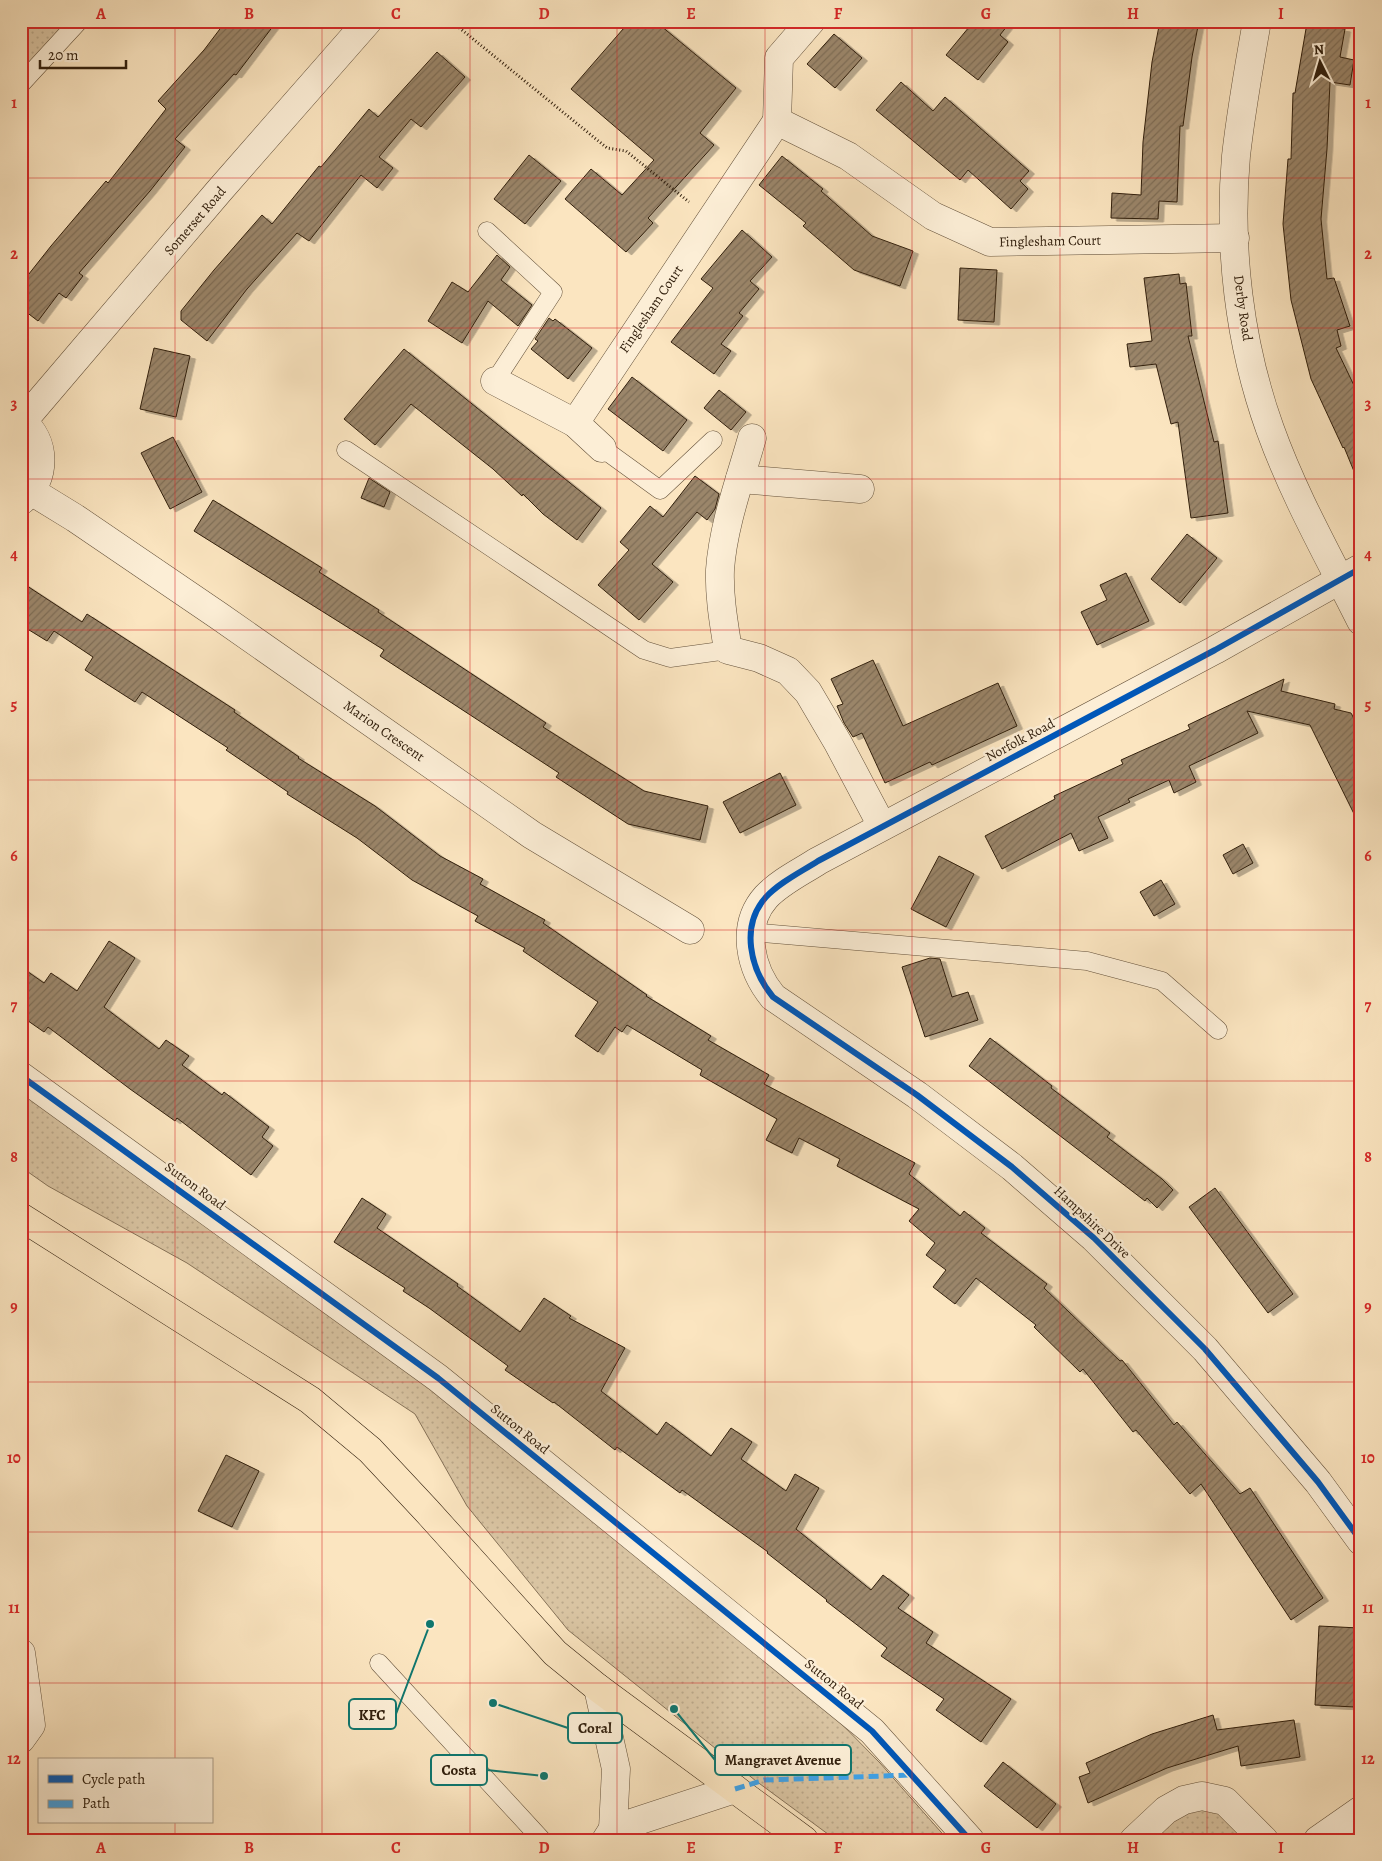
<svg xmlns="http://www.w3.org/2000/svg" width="1382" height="1861" viewBox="0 0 1382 1861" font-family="Alegreya,serif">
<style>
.green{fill:url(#green-dots);stroke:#867258}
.building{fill:url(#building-hatch);stroke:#32200e;filter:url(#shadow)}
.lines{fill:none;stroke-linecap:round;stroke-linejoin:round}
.service-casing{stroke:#64513a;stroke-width:19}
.minor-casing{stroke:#64513a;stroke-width:29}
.tertiary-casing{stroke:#64513a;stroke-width:29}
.primary-casing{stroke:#32200e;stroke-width:29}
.path{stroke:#32200e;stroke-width:3;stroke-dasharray:1 2.5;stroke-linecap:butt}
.service{stroke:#fceed6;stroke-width:18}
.minor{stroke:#fceed6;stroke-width:28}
.tertiary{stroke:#fceed6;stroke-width:28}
.primary{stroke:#fbe5c0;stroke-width:28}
.quiet{stroke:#3ea2e9;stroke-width:5;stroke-dasharray:10 5;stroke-linecap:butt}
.cycleway-casing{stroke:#fceed6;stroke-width:9}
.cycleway{stroke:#0057b8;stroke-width:6}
.grid{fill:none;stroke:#d62828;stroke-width:1;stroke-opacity:0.55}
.labels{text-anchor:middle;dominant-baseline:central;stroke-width:5;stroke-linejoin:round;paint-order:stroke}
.street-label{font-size:14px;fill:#32200e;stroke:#fceed6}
.leader{fill:none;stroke:#0f766e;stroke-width:2}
.callout-dot{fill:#0f766e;stroke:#fceed6;stroke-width:2}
.callout{fill:#fceed6;stroke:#0f766e;stroke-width:2}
.callout-label{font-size:15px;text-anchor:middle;font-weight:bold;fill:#32200e}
.neatline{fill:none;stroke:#d62828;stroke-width:2}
.grid-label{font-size:16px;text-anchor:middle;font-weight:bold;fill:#d62828}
</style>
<defs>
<pattern id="green-dots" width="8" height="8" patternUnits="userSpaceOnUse" patternTransform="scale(1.25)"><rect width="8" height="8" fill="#d9c4a2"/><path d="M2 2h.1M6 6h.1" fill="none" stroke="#bba88a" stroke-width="1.8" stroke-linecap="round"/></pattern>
<pattern id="building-hatch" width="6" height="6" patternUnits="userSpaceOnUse" patternTransform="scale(1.25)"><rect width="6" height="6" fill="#9b866b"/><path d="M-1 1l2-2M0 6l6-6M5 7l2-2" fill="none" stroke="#7f6d56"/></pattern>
<filter id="shadow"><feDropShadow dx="5.5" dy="3" stdDeviation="0" flood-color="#0004"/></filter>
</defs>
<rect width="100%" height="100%" fill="#fbe5c0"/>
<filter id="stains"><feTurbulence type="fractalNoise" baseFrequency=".004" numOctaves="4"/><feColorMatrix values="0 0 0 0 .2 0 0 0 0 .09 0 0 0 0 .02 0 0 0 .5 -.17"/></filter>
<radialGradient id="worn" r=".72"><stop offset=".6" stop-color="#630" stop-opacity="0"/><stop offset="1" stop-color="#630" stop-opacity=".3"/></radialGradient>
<g class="green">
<polygon points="21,21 81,21 21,89"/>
<polygon points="21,1089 440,1392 820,1702 880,1763 948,1840 836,1840 756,1781 568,1630 467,1506 415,1414 187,1263 48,1186 21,1167"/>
<polygon points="1178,1808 1216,1808 1236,1824 1240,1840 1144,1840"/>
</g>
<g class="building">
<polygon points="226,21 277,21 236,75 234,74 175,139 185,147 150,191 79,273 83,276 66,298 59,293 38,321 21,308 21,284 51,246 106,181 108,183 166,109 158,101 204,50"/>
<polygon points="630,21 655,21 736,88 700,133 714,145 648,218 653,223 626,252 565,199 591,169 622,195 654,160 571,89"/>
<polygon points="974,21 1011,21 1000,35 1008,42 978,80 946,55"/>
<polygon points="1160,21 1199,21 1192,57 1183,126 1180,126 1177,202 1159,201 1158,219 1111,218 1112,193 1141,195 1143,142 1152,62"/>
<polygon points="1307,23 1345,29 1340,57 1354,60 1350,85 1330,82 1327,149 1321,219 1327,279 1334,278 1350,326 1337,330 1341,346 1336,348 1361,400 1360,486 1344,447 1343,448 1311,379 1291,300 1283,224 1288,159 1291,159 1293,93 1295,93"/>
<polygon points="834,34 862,58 835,88 807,64"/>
<polygon points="437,52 465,77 421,127 411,119 379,157 393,168 377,188 361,175 309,241 297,233 247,289 207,341 181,320 181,311 214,270 262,215 272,224 319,166 321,167 369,109 378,117"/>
<polygon points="901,82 933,111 945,97 1029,171 1020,181 1028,189 1011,209 968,170 960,180 876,110"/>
<polygon points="529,155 561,181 525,224 494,199"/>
<polygon points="782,156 823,189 821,191 872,236 913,251 900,286 854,270 803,226 806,223 759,185"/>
<polygon points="742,230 772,257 750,281 759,289 739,313 743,316 721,344 731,351 714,374 671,342 713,288 701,279"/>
<polygon points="497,255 510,267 501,280 532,305 518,326 488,301 462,343 428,321 452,282 468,292"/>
<polygon points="960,268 997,270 994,322 958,320"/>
<polygon points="1179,274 1180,284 1186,283 1192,336 1188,336 1214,442 1218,441 1228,513 1191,518 1178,422 1171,424 1156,364 1130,367 1127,344 1152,341 1144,278"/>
<polygon points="549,318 553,321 555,319 592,348 568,379 531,349 538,341 535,339"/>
<polygon points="154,348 190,356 176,417 140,409"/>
<polygon points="404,349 601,508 577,540 543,514 523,494 522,496 493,469 411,404 375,445 344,419"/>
<polygon points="632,377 687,420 663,451 608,409"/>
<polygon points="719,390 746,412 731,430 704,408"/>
<polygon points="173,437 202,492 170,509 141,453"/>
<polygon points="695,476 719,494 715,509 707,520 697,512 652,564 673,582 639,620 598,585 629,550 620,542 650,506 663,517"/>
<polygon points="369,478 390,492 384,507 361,498"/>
<polygon points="213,500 322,568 319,572 379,610 378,612 546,723 543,727 644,791 708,806 700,840 628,824 556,777 559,773 380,656 384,650 194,531"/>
<polygon points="1187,534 1217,558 1180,603 1151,579"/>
<polygon points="1126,573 1149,621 1097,645 1081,612 1107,600 1100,585"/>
<polygon points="21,582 82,622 87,614 235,710 234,712 299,757 298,758 375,806 440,856 483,879 480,884 545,920 543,923 647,995 646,996 711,1036 708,1040 769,1075 764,1084 915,1163 909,1174 960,1216 964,1211 985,1228 981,1233 1047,1284 1044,1288 1120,1361 1122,1360 1174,1425 1177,1422 1240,1494 1250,1488 1323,1598 1291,1620 1201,1484 1190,1494 1136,1430 1133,1432 1083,1369 1080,1372 1034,1327 1036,1325 976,1278 955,1304 933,1287 946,1270 926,1255 935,1243 909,1221 919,1209 837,1166 840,1159 799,1138 792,1153 766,1140 777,1119 700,1075 702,1070 627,1025 622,1032 615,1027 598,1052 575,1036 598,1002 523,951 525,948 475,921 478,916 412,880 357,838 287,794 288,792 226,750 228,748 142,692 135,702 85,670 93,657 54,631 47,641 21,625"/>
<polygon points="873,660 903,726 998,683 1017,726 932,765 930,762 885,783 862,733 853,737 844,723 837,706 843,704 831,679"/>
<polygon points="1284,679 1281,691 1335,704 1334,709 1351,713 1361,732 1361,828 1310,725 1247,711 1258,733 1189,766 1196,782 1174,793 1169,780 1128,799 1130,802 1098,817 1108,838 1079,851 1071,833 1002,869 985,836 1055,799 1054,796 1123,764 1121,760 1190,729 1188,725"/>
<polygon points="780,773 796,805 740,833 723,802"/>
<polygon points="1243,844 1253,863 1233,874 1223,855"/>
<polygon points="939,856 974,874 946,927 911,909"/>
<polygon points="1161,880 1175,904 1154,916 1140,892"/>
<polygon points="109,941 135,958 104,1007 159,1049 166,1040 189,1056 182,1065 222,1095 224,1092 269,1127 262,1137 273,1146 251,1175 177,1118 175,1121 130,1089 48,1027 44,1032 21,1016 21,967 44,983 51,973 77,991"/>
<polygon points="930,958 940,959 952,997 968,992 978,1020 925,1037 902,967"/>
<polygon points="990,1038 1052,1086 1051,1088 1110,1133 1107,1137 1162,1179 1173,1190 1157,1208 1147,1198 1145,1201 969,1066"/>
<polygon points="1215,1188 1293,1294 1268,1313 1189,1207"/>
<polygon points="362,1198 386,1214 377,1228 458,1284 457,1286 520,1332 544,1298 571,1316 569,1318 625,1348 601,1391 657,1435 666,1422 711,1456 731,1428 752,1442 741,1459 786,1491 795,1474 819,1488 796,1529 871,1590 883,1575 909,1595 898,1608 933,1632 926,1643 1011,1699 981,1742 936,1710 944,1699 881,1656 887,1648 826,1601 827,1600 767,1553 768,1552 682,1490 680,1493 617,1447 615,1450 554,1402 553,1403 505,1370 508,1366 429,1308 403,1291 405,1288 334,1242"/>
<polygon points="226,1455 259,1471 232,1527 198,1511"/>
<polygon points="1319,1626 1359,1628 1355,1707 1315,1705"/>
<polygon points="1213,1715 1217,1730 1294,1720 1300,1757 1241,1766 1238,1746 1167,1768 1088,1803 1079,1777 1090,1773 1086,1763 1152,1734"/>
<polygon points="1003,1762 1056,1804 1037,1828 984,1786"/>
</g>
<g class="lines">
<defs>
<g id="service">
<polyline points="21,84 79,21"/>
<polyline points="487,231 553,292 495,381"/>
<polyline points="602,448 660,490 713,440"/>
<polyline points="346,450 644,650 670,658 728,650"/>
<polyline points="751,932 1087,961 1162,981 1218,1030"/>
<polyline points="379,1663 542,1840"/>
</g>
<g id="minor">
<polyline points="811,21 779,58 777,121 848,156 933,216 990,242 1235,238"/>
<path d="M1257,21C1249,66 1241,111 1236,156C1228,247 1239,343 1270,429C1294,496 1329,557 1361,621"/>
<polyline points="495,381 575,423 777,121"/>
<path d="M21,420C47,442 47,478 21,501"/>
<polyline points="23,421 219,191 368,21"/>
<polyline points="575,423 602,448"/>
<path d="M752,438C740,480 723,526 720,570C719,597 724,624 728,650L759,658L788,671L808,692L838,743L882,826"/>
<polyline points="740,479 860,489"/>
<polyline points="31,491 75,518 219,616 532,835 690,930"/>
<path d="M1361,568L1215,650L818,861C801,872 780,882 766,897C740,926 750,969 773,997L917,1095L1012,1167L1094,1238L1205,1349L1318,1482L1361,1541"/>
<polyline points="21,1076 438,1378 872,1731 970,1840"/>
<polyline points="21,1653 31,1725 21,1739"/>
<polyline points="598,1688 616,1769 613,1829"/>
<polyline points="606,1840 613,1829 735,1789"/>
<polyline points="1134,1840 1166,1810 1184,1800 1202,1796 1225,1801 1264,1840"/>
</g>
<polyline id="tertiary" points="1318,1840 1361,1810"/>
<polyline id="primary" points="21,1217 310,1400 370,1450 427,1511 555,1653 598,1688 804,1840"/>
</defs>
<use href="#service" class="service-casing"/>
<use href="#minor" class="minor-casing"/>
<use href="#tertiary" class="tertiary-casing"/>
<use href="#primary" class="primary-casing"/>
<polyline class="path" points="451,21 607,148 626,151 689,202"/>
<use href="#service" class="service"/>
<use href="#minor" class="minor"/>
<use href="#tertiary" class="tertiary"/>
<use href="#primary" class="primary"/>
<polyline class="quiet" points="735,1789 764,1780 912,1775"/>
<defs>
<g id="cycleway">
<path d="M1361,568L1215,650L818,861C801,872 780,882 766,897C740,926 750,969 773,997L917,1095L1012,1167L1094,1238L1205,1349L1318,1482L1361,1541"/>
<polyline points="21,1076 438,1378 872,1731 970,1840"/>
</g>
</defs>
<use href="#cycleway" class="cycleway-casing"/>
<use href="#cycleway" class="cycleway"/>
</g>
<path class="grid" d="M175,21V1760M322,21V1840M470,21V1840M617,21V1840M765,21V1840M912,21V1840M1060,21V1840M1207,21V1840M21,178H1361M21,328H1361M21,479H1361M21,630H1361M21,780H1361M21,930H1361M21,1081H1361M21,1232H1361M21,1382H1361M21,1532H1361M21,1683H1361M175,1822V1840"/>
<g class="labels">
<g class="street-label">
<text transform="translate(195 221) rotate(-49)">Somerset Road</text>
<text transform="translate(1050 241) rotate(-1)">Finglesham Court</text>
<text transform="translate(1243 308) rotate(82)">Derby Road</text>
<text transform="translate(651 309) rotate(-56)">Finglesham Court</text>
<text transform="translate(384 731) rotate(35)">Marion Crescent</text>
<text transform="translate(1020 740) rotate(-28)">Norfolk Road</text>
<text transform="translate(195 1186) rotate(36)">Sutton Road</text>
<text transform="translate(1092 1222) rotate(43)">Hampshire Drive</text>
<text transform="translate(520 1429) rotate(39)">Sutton Road</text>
<text transform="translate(834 1684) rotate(39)">Sutton Road</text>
</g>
</g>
<path class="leader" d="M430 1624L396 1714M493 1703L568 1728M674 1709L715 1760M544 1776L487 1770"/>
<g class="callout-dot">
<circle cx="430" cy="1624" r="5"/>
<circle cx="493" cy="1703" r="5"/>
<circle cx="674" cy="1709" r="5"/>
<circle cx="544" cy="1776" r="5"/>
</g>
<g class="callout">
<rect x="349" y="1699" width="47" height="30" rx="5"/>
<rect x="568" y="1713" width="54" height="30" rx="5"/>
<rect x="715" y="1745" width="136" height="30" rx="5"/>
<rect x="431" y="1755" width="56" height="30" rx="5"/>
</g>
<g class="callout-label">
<text x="372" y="1720">KFC</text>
<text x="595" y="1733">Coral</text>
<text x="783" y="1765">Mangravet Avenue</text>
<text x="459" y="1775">Costa</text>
</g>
<rect width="1382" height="1861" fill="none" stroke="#fbe5c0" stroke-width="55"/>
<rect x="38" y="1758" width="175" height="65" fill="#fceed6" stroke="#ab9c86"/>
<rect x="48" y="1775" width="25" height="8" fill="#0057b8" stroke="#ab9c86"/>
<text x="82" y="1784" font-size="15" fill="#32200e">Cycle path</text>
<rect x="48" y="1800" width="25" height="8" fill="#3ea2e9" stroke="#ab9c86"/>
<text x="82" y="1808" font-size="15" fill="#32200e">Path</text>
<g transform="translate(1320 62) rotate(355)" stroke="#fceed6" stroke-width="4" paint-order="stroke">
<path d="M0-4L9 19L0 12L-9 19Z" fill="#32200e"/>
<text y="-8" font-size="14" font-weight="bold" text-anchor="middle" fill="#32200e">N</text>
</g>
<path d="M40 60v8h86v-8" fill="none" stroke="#32200e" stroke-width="2.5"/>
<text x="48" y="60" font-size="15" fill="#32200e" stroke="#fceed6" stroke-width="4" paint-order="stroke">20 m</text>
<rect x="28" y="28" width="1326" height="1806" class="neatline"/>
<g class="grid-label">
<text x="101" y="19">A</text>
<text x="249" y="19">B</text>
<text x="396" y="19">C</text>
<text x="544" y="19">D</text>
<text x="691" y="19">E</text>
<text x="838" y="19">F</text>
<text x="986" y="19">G</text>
<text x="1133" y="19">H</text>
<text x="1281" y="19">I</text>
<text x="14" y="108">1</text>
<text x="1368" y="108">1</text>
<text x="14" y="259">2</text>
<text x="1368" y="259">2</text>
<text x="14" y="409">3</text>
<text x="1368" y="409">3</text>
<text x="14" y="560">4</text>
<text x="1368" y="560">4</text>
<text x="14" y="710">5</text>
<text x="1368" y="710">5</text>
<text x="14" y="861">6</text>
<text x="1368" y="861">6</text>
<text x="14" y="1011">7</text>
<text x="1368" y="1011">7</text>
<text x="14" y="1162">8</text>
<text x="1368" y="1162">8</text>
<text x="14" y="1312">9</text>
<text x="1368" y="1312">9</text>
<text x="14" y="1463">10</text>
<text x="1368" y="1463">10</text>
<text x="14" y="1613">11</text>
<text x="1368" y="1613">11</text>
<text x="14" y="1764">12</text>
<text x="1368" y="1764">12</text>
<text x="101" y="1853">A</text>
<text x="249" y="1853">B</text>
<text x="396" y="1853">C</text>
<text x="544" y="1853">D</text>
<text x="691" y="1853">E</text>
<text x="838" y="1853">F</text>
<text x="986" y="1853">G</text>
<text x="1133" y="1853">H</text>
<text x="1281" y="1853">I</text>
</g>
<rect width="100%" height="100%" filter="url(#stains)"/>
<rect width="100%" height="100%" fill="url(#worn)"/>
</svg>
